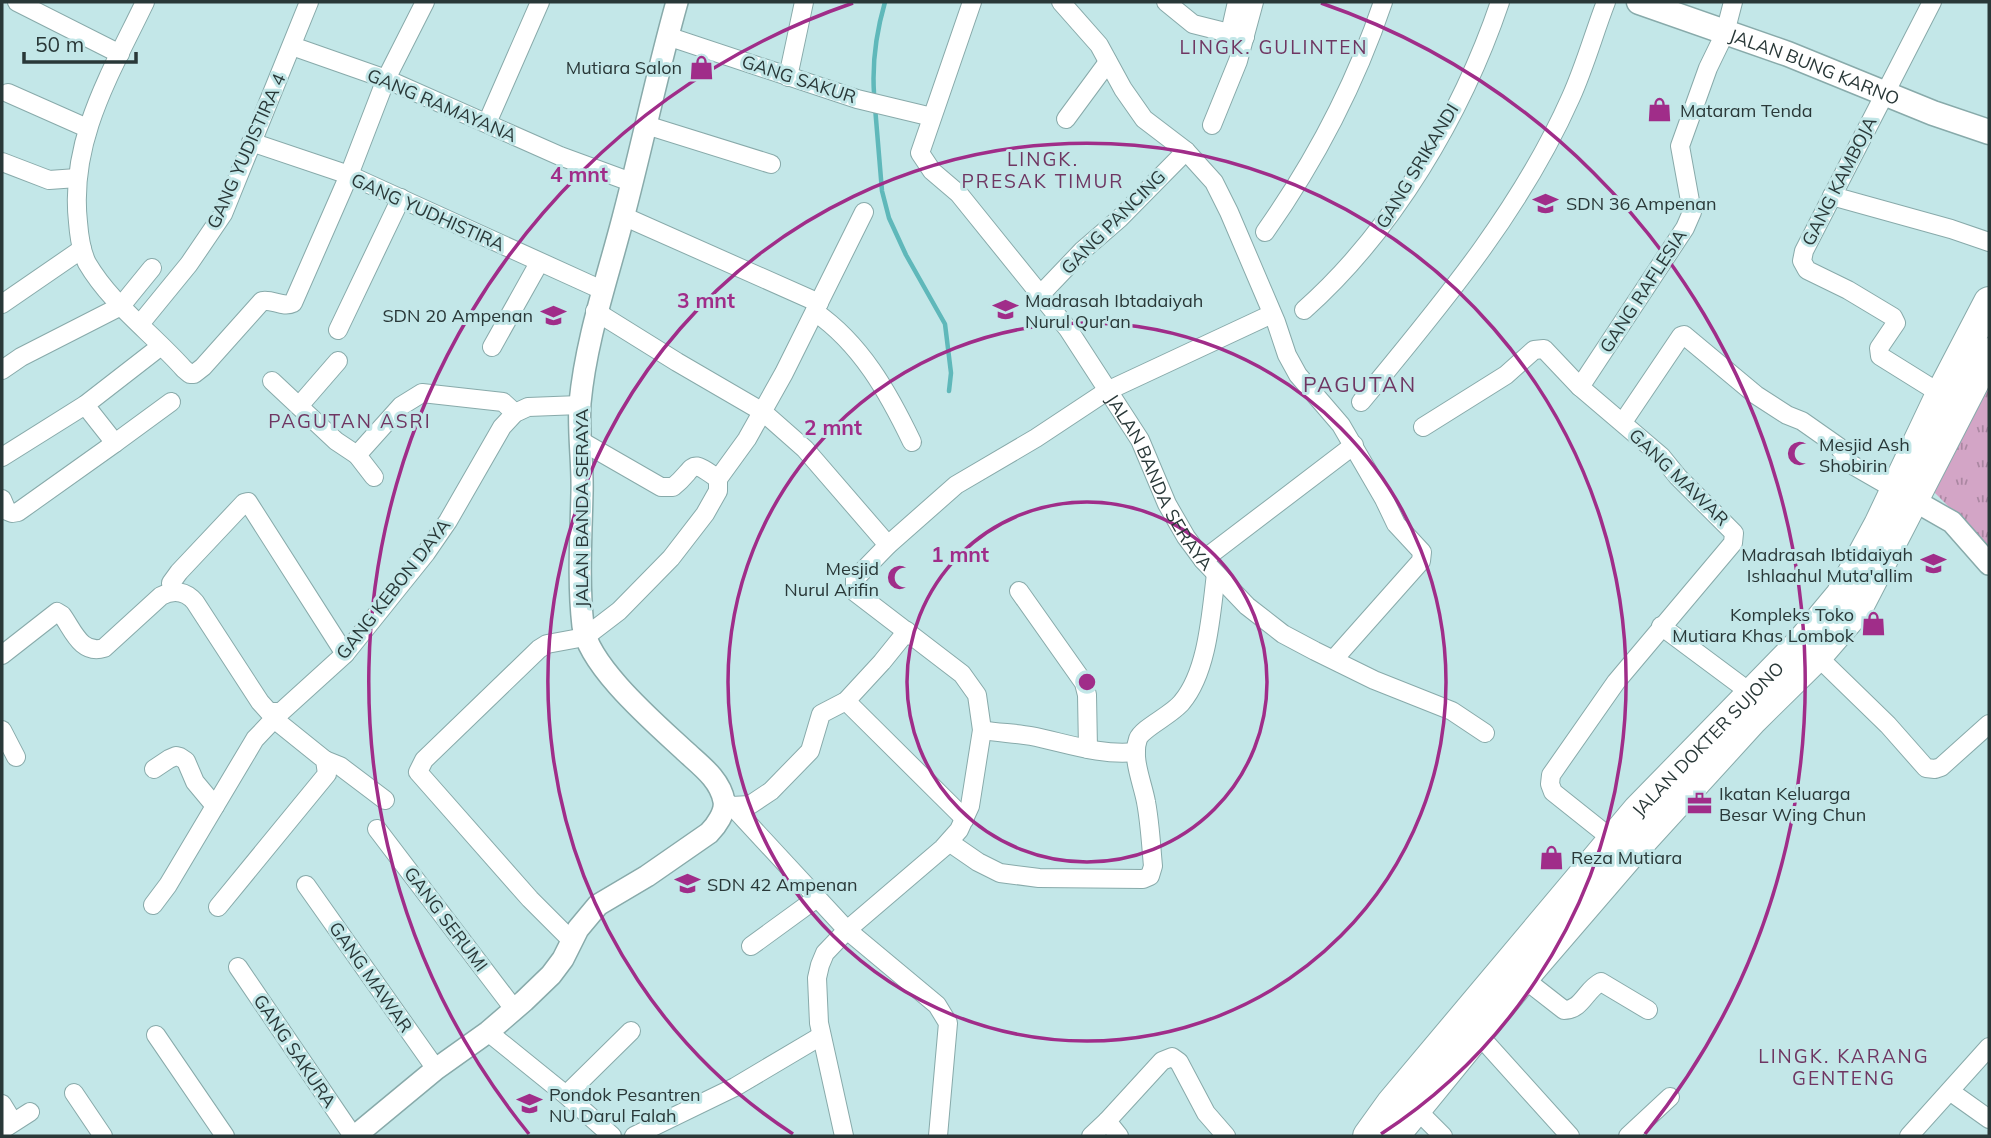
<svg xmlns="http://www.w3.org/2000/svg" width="1991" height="1138" viewBox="0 0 1991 1138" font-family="Mulish,sans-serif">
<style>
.park{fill:url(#park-tufts)}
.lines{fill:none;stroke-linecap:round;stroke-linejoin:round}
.stream{stroke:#5fb8ba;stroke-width:4.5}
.minor-casing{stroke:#8aa;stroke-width:20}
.tertiary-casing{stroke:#8aa;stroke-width:24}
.secondary-casing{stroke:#8aa;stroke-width:27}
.trunk-casing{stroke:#8aa;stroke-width:32}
.minor{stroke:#fff;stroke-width:18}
.tertiary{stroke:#fff;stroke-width:21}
.secondary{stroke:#fff;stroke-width:24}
.trunk{stroke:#fff;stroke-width:30}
.ring{fill:none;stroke:#a02d89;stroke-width:3.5}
.labels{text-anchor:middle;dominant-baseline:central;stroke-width:6;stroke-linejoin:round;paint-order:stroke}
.poi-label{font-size:18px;fill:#293838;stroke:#c3e7e8;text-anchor:start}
.street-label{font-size:18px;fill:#293838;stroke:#c3e7e8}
.neighbourhood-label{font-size:19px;letter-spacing:2px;fill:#6f3662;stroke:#c3e7e8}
.quarter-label{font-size:21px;letter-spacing:2px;fill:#6f3662;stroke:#c3e7e8}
.centre{fill:#a02d89;stroke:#c3e7e8;stroke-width:3.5}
.ring-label{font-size:21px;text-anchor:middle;font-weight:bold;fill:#a02d89;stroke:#c3e7e8;stroke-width:6;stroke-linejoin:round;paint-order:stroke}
</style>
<defs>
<pattern id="park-tufts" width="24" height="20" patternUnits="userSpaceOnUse" patternTransform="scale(1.75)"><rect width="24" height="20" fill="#d3a5c6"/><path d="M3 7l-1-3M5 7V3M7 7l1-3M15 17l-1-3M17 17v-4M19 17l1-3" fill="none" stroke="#ab87a2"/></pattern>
</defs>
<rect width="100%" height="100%" fill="#c3e7e8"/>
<polygon class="park" points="1989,379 1989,547 1934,492"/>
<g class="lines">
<g class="stream">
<path d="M874,93C872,62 876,33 885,2"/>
<polyline points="875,107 882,191 889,218 906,255 945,324 951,373 949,391"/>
</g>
<defs>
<g id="minor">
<polyline points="17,2 120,54"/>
<path d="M145,2C111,73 69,140 78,222C79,235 81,251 87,263C111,304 152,333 184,369L190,374H194L203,367L262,301C273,299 283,308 293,303L349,175L386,79L425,2"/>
<path id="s1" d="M972,2L920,153L932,171L959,194L1068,329L1140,440L1167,504L1186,537L1203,560L1247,606L1283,634L1315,651L1374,680L1452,711L1485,733"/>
<polyline points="1061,2 1099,45 1123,89 1144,119 1186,151 1214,182 1229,212 1276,322 1287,355 1298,375 1341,425 1384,499 1396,524 1422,552 1421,561 1334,659"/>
<polyline points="1166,2 1193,24 1245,37"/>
<polyline points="1932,2 1804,251 1802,261 1807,270 1848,290 1893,317 1896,323 1879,348 1880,356 1941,394"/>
<polyline points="1230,33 1237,2"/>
<polyline points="667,36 857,99 932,117"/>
<polyline points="292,46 386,79 560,156 631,182"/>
<polyline points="788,77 804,2"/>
<polyline points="8,93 87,128"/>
<polyline points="1066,119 1108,62"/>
<polyline points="487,123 540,2"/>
<polyline points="646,125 771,164"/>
<polyline points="1212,125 1238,61 1254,2"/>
<polyline points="251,142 349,175 602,290"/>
<polyline points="2,162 49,180 77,178"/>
<polyline points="1832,196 1951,229 1989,242"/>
<polyline points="623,216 819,303"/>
<path d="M1265,232C1315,161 1355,85 1383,2"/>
<polyline points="1041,294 1083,250 1119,219 1186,151"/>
<polyline points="2,304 82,249"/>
<path d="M1304,310C1393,231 1462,114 1500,2"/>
<polyline points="595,311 677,362 763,412 805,449 888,545"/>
<path d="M815,312C861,344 888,392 912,442"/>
<polyline points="140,324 189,264 223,214 309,2"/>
<polyline points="338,330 401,198"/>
<polyline points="492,347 539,263"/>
<polyline points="2,370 21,357 121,306 152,268"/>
<polyline points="272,381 336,441 357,455 401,406 422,393 503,402 515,413"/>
<polyline points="1580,387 1685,228 1692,212 1680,146 1708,68 1725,33 1733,2"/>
<path d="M1361,402C1440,306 1520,212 1571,97C1585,66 1594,33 1606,2"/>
<polyline points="299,406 338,361"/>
<polyline points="1623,422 1681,336 1684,335 1756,395 1787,415 1802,421 1839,447 1849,463 1896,490"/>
<polyline points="1423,427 1506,375 1534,350 1544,349 1580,387 1661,456 1678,477 1734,533 1733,543 1616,682 1551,775 1550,784 1553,792 1612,839"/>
<path d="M581,441L661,487H673C697,468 687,456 718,479"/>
<polyline points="115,443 171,402"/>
<polyline points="357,455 374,477"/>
<polyline points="2,457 85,405 161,346"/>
<polyline points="2,499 7,511 12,513 18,512 115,443 85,405"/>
<polyline points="1203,560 1354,445"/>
<polyline points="172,591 171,583 179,572 244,503 248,502 345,654"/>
<polyline points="1019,591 1084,683 1087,695 1088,749"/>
<polyline points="1661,626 1751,693"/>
<path d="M2,655L57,612L62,615C73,630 81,655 104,648L161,596C174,589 186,591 195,602L260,702L269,712H281L345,654L426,553L448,521L502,427L515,413L528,407L580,405"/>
<polyline points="1817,656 1888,725 1926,768 1935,769 1941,767 1989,724"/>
<polyline points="846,701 965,819"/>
<polyline points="2,730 16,757"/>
<path d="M982,730C998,733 1015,733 1031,736C1066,743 1100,756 1136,752"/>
<polyline points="325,760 340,766 385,800"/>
<polyline points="154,769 169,759 176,756 180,757 186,761 195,782 215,806"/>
<polyline points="724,801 732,806 847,930 937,1005 948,1023 938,1136"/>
<polyline points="732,806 750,805 771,791 810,751 821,714 846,701 882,662 907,631"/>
<polyline points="377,829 514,1009"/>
<path d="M949,842L978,862L1000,873L1039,878L1143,879L1150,876L1153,866C1151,845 1150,823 1146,802C1143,784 1131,758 1138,739C1142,728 1172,715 1182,702C1208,671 1211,613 1216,574"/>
<polyline points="306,885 436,1069"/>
<polyline points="153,905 168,885 255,739 274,719"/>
<polyline points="218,907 327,774 325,760 274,719 273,713"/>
<polyline points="572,941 530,899 418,772 424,760 539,649 547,644 585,637 619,611 671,558 705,514 718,491 718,479 747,439 784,373 864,212"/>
<polyline points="751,946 817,898"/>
<polyline points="238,967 353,1136"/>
<path d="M1523,978L1564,1010C1582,1010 1586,989 1601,982L1648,1010"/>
<polyline points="488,1032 566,1095 612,1136"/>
<polyline points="1478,1034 1570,1136"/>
<polyline points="156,1035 225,1136"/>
<polyline points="1951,1092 1989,1119"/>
<polyline points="74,1093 103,1136"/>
<polyline points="566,1095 631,1031"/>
<polyline points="2,1104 13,1122"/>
<polyline points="1415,1108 1443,1136"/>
<polyline points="1107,1121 1162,1061 1172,1057 1179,1062 1206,1113 1226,1136"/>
<polyline points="2,1130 30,1112"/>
<polyline points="634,1136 735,1087 821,1036"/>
<polyline points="844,1136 819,1023 817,978 820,965 825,953 847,930 943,848 959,830 970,806 982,730 977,695 962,674 855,592 855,579 888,545 956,485 1036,438 1107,391 1272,314"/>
<polyline points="1091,1136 1107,1121 1119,1136"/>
<polyline points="1628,1136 1670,1097"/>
<polyline points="1909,1136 1989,1047"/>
</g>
<g id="tertiary">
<polyline points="1901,493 1952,522 1989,564"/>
<path d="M355,1136L436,1069L488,1032L524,1001L551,975L563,959L578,929L598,905L647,876L709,833C716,826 726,812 724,801C720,779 700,765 685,751C656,724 588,666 583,626C578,582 581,537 582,493C583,464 578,433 580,403C586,339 607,280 623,218C642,146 657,73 677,2"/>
</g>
<g id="secondary">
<path id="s2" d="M1639,2L1788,54L1933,113L1989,132"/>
</g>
<g id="trunk">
<path id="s3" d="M1368,1136L1391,1104L1638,810L1801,643L1841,595L1879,525L1941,394L1989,302"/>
<polyline points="1394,1136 1523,978 1628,856 1753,719 1817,656 1856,611 1989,353"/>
</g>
</defs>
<use href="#minor" class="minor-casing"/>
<use href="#tertiary" class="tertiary-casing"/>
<use href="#secondary" class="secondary-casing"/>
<use href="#trunk" class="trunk-casing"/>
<use href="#minor" class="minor"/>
<use href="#tertiary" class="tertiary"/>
<use href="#secondary" class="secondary"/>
<use href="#trunk" class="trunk"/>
</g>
<g class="ring">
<circle cx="1087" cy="682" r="180"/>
<circle cx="1087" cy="682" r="359"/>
<path d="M793 1134A539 539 0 1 1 1381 1134"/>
<path d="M529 1134A718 718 0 0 1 853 3M1321 3A718 718 0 0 1 1645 1134"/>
</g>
<defs>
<symbol id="shop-bare" viewBox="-9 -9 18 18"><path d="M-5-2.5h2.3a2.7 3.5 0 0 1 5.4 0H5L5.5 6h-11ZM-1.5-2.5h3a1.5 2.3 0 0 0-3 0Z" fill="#a02d89" stroke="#c3e7e8" stroke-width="2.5" paint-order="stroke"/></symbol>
<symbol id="school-bare" viewBox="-9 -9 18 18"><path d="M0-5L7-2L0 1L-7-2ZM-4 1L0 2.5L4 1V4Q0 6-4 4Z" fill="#a02d89" stroke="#c3e7e8" stroke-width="2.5" paint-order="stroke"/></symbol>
<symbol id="mosque-bare" viewBox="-9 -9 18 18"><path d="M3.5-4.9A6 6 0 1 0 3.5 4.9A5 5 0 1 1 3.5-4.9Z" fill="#a02d89" stroke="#c3e7e8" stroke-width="2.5" paint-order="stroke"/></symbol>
<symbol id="office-bare" viewBox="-9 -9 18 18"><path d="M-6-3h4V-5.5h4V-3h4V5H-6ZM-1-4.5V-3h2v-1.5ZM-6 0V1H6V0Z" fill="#a02d89" stroke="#c3e7e8" stroke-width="2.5" paint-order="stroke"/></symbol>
</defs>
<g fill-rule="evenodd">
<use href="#shop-bare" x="684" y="50" width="35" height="35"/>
<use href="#shop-bare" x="1642" y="92" width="35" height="35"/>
<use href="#school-bare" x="1528" y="186" width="35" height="35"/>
<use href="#school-bare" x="988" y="292" width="35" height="35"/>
<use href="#school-bare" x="536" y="298" width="35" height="35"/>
<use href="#mosque-bare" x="1782" y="436" width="35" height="35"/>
<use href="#school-bare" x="1916" y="546" width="35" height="35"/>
<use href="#mosque-bare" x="882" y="560" width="35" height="35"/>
<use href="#shop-bare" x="1856" y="606" width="35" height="35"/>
<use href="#office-bare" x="1682" y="786" width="35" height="35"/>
<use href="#shop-bare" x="1534" y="840" width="35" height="35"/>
<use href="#school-bare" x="670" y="866" width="35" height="35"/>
<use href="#school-bare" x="512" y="1086" width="35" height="35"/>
</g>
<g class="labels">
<g class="poi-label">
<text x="682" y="67" text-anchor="end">Mutiara Salon</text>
<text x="1680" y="110">Mataram Tenda</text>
<text x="1566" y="203">SDN 36 Ampenan</text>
<text x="1025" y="300">Madrasah Ibtadaiyah<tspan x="1025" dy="21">Nurul Qur'an</tspan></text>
<text x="533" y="315" text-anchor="end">SDN 20 Ampenan</text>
<text x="1819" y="444">Mesjid Ash<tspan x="1819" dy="21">Shobirin</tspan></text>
<text x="1913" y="554" text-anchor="end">Madrasah Ibtidaiyah<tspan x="1913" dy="21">Ishlaahul Muta'allim</tspan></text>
<text x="879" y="568" text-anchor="end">Mesjid<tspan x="879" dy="21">Nurul Arifin</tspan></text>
<text x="1854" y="614" text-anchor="end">Kompleks Toko<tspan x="1854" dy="21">Mutiara Khas Lombok</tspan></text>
<text x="1719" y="793">Ikatan Keluarga<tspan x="1719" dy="21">Besar Wing Chun</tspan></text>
<text x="1571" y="857">Reza Mutiara</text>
<text x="707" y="884">SDN 42 Ampenan</text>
<text x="549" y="1094">Pondok Pesantren<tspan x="549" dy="21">NU Darul Falah</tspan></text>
</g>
<g class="street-label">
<text stroke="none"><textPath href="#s2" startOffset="187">JALAN BUNG KARNO</textPath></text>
<text transform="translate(799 79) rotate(18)">GANG SAKUR</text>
<text transform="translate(442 105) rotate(23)">GANG RAMAYANA</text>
<text transform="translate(246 151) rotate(-66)">GANG YUDISTIRA 4</text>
<text transform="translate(1417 166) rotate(-59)">GANG SRIKANDI</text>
<text transform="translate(1839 181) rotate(-63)">GANG KAMBOJA</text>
<text transform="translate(428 212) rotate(24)">GANG YUDHISTIRA</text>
<text transform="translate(1113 222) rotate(-45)">GANG PANCING</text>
<text transform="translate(1643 291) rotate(-57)">GANG RAFLESIA</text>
<text transform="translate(1679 477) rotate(44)">GANG MAWAR</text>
<text stroke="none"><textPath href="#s1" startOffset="569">JALAN BANDA SERAYA</textPath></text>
<text transform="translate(581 508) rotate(-90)">JALAN BANDA SERAYA</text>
<text transform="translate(393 589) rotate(-52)">GANG KEBON DAYA</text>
<text stroke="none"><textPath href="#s3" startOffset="523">JALAN DOKTER SUJONO</textPath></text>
<text transform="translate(446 919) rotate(53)">GANG SERUMI</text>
<text transform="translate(371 977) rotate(55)">GANG MAWAR</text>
<text transform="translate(295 1051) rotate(56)">GANG SAKURA</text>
</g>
<g class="neighbourhood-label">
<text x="1274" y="47">LINGK. GULINTEN</text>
<text x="1043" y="159">LINGK.<tspan x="1043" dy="22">PRESAK TIMUR</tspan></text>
<text x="350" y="421">PAGUTAN ASRI</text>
<text x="1844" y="1056">LINGK. KARANG<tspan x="1844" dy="22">GENTENG</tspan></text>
</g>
<g class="quarter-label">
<text x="1360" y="384">PAGUTAN</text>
</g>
</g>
<circle cx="1087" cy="682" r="10" class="centre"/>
<g class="ring-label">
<text x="579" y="182">4 mnt</text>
<text x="706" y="308">3 mnt</text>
<text x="833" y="435">2 mnt</text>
<text x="960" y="562">1 mnt</text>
</g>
<rect width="1991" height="1138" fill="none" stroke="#293838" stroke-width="7"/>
<path d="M24 52v10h112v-10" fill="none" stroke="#293838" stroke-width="3.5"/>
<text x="35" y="52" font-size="21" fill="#293838" stroke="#c3e7e8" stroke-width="5" paint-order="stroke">50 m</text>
</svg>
